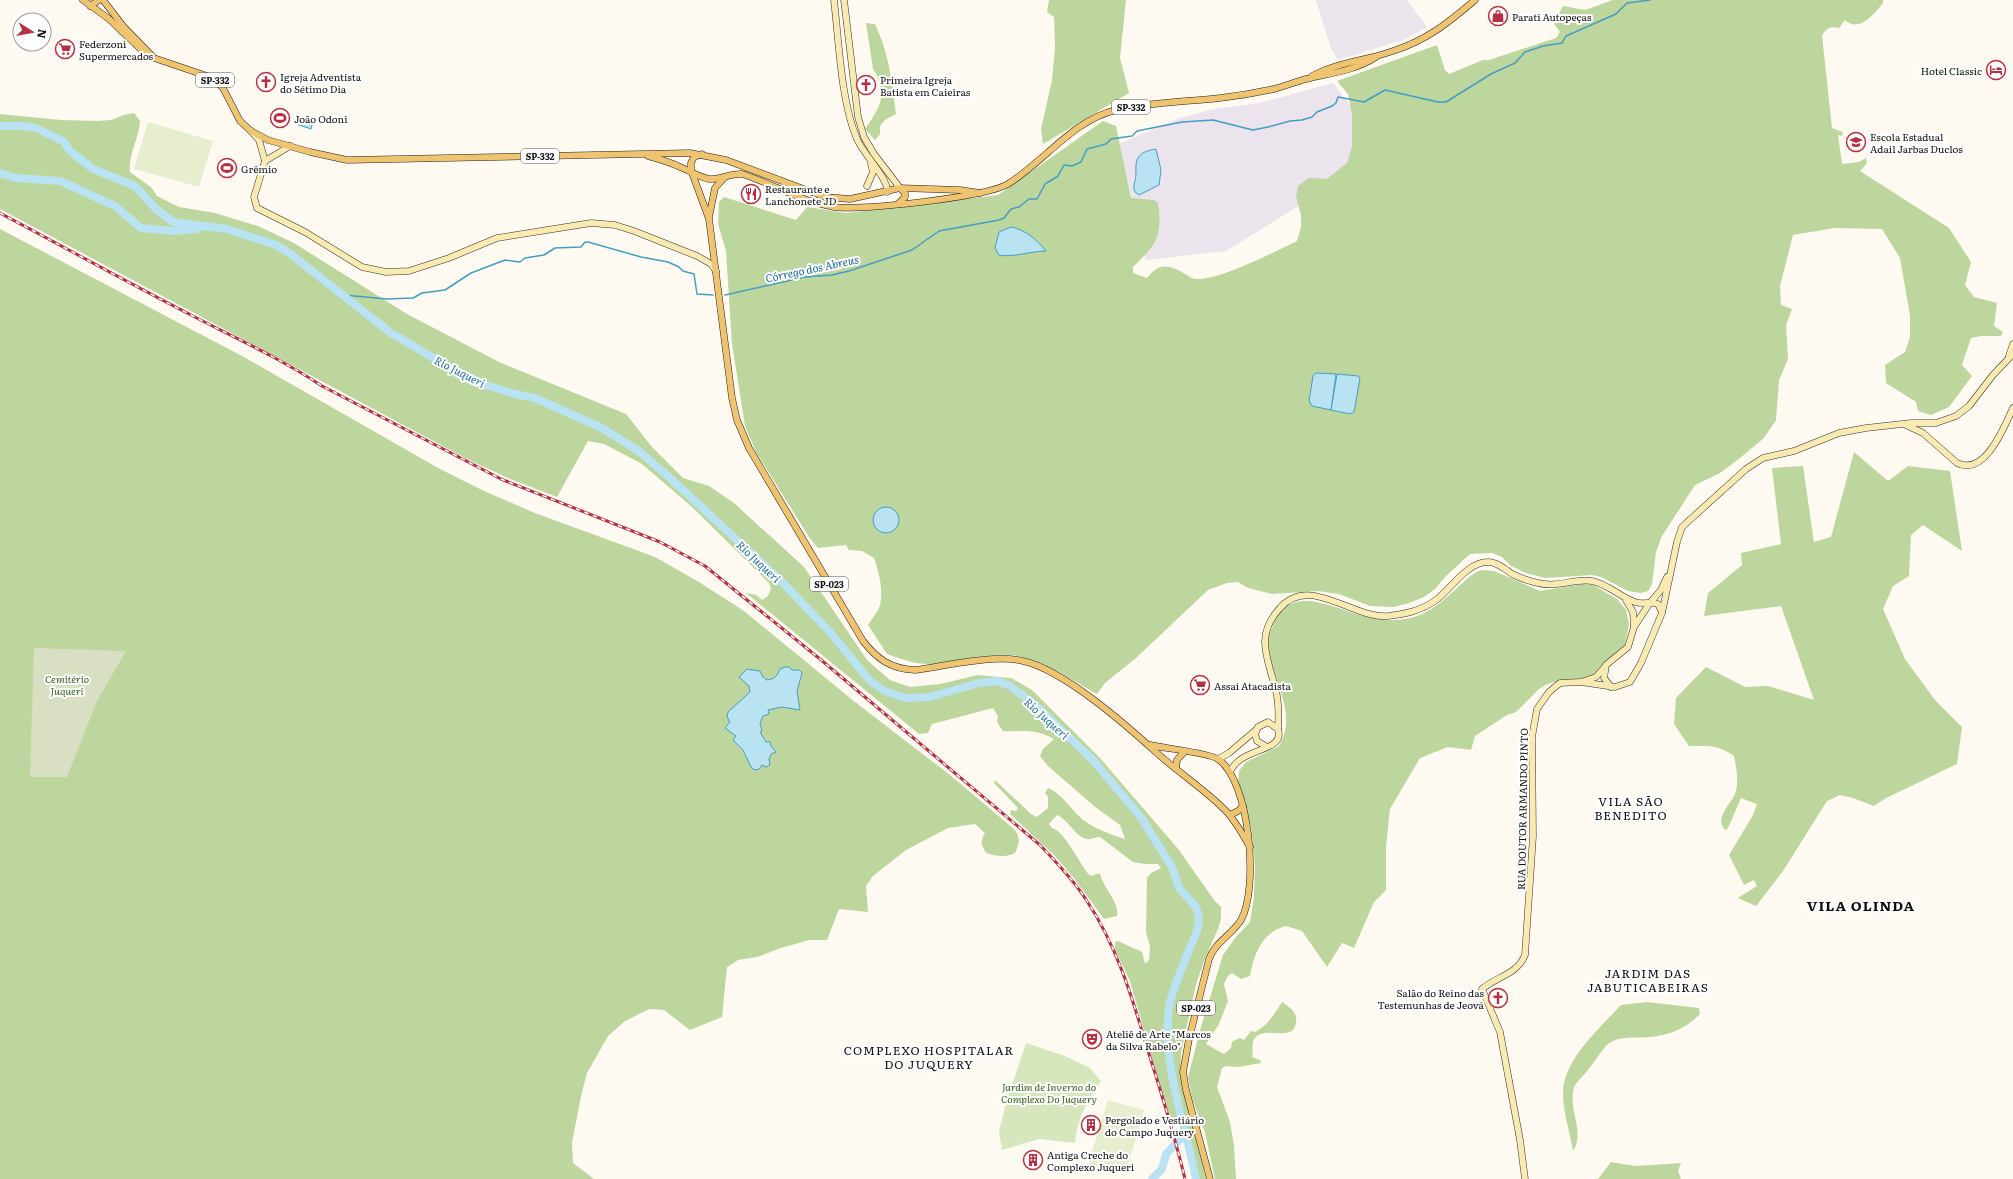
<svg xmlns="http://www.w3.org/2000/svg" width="2013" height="1179" viewBox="0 0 2013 1179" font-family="Literata,serif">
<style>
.industrial{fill:#ebe4ec}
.green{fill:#d6e6bd}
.forest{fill:#bcd69d}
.cemetery{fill:#d8dfc3}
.pitch{fill:#e6eece}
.water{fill:#b9e2f2;stroke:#469dc3}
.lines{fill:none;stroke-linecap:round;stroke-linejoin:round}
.stream{stroke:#469dc3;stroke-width:1.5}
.river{stroke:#b9e2f2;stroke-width:8}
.secondary-casing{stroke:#303030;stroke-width:7}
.primary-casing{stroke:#1f1f1f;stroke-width:7}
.secondary{stroke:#f9eab1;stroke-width:6}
.primary{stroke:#eec471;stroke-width:6}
.rail-casing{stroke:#b43143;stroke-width:3}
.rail{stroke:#fff;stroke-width:1.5;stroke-dasharray:4.5;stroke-linecap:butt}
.labels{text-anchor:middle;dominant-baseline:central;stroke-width:4;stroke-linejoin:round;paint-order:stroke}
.shield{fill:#fff;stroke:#565656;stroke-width:1}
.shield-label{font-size:9px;font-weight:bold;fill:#0e0e0e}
.poi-label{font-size:10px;fill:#0e0e0e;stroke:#fff;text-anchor:start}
.park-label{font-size:10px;font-style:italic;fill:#366223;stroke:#fff}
.street-label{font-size:10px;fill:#0e0e0e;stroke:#fff}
.water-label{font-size:11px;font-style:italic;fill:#216f97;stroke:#fff}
.quarter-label{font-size:12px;letter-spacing:1px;fill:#0e0e0e;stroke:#fff}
.district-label{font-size:14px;font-weight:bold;letter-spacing:1px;fill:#0e0e0e;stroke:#fff}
</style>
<rect width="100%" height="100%" fill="#fefaf1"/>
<g class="industrial">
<polygon points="1316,0 1407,0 1427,27 1403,40 1338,60 1331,48"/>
<polygon points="1333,83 1352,108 1357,123 1353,172 1226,251 1146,260 1119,144 1179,118 1214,109 1260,103"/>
</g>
<path class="green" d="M1026,1043L1065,1056L1090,1068L1101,1081C1085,1105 1079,1115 1075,1143L1039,1139L1002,1150L999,1131L1007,1100Z"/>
<g class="forest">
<polygon points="1049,0 1126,0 1120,58 1129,93 1043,144 1041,129 1052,80 1055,48 1054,17 1047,12"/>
<path d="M1613,0H1883V3C1874,14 1860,33 1845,20L1839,28C1830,26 1827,28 1822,35L1832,128L1843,132L1842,136L1838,135L1842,164L1859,162L1866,158L1867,163L1860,171L1949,228L1971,262L1965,285L1974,297L1997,303L1994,326L2003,332L2001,336H1981L1971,338L1962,365L1972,376L1949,407L1931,415L1918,411L1916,402L1886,383L1885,365L1905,352L1910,337V316L1900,258L1882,229L1835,228L1793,235L1780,286L1781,305L1792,309L1786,325L1788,359L1779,380L1776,420L1764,438L1740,458L1720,473L1695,485L1662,536L1656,552L1652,584L1648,591L1641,593L1628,591L1601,577L1592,575L1545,578L1526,573L1511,566L1502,557L1492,553L1470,554L1446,576L1435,589L1424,597L1409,603L1394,607L1370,606L1339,594L1318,591L1272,594L1248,588L1238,582L1227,583L1208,590L1136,658L1105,683L1097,694C1070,679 1042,658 1011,655C984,653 958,662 932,664C917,665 901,659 887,654L868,625C871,620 874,616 877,612C886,597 879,573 874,558L862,551L849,550L846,545L818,548L809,537L756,452L745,426L732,344L726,251L718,224L719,202L724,197L796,220L807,207L846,213L998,195L1103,121L1116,126L1131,198L1154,200L1158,203C1163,236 1156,245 1133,267V273L1147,278C1159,263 1168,264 1185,274C1188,275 1192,279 1195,279C1218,281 1274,252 1297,241L1301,227V215L1296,197L1298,186L1309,178L1327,179L1347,163L1352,146V115L1348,94L1337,81L1437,45L1445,70L1449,74L1483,60H1489L1556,38L1560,32L1554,24L1563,6L1585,10Z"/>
<path d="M866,23L875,24C889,54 892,81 896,114L885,120L880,126V134L875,140L865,129C879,109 890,93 873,69Z"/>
<path d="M134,113L140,121C139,139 128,154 130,172L152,188L157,196L179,207L215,213L258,226L294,243L407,314L499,362L626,414L652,447L683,478L709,486L734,503L804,567L867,660L890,680L910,687L940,684L978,675L1011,678L1032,690L1100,758L1179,850L1214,900L1221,907V919L1218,929L1205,958L1196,985L1181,1053L1180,1074L1206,1179H1197L1182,1114H1179L1172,1128L1130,981L1115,950V942L1118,941L1142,952L1145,964L1149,960L1150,947L1146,932L1147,878L1151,873L1161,868L1158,864H1145L1133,862L1100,837C1096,837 1090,840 1087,839C1075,837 1069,820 1057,815L1049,824L1052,828C1066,831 1085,875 1091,876C1094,876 1096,873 1100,874C1103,888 1120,902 1117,916L1104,919L1073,877L1054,855L1010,814L1011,810L1016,811L1018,808L994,783L995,780L1031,814L1037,817L1048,808V797L1045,793L1048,788C1062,794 1069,807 1080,817C1088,826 1114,836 1125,839L1120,825L1094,806L1048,766L1040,756L1043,749L1054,739C1033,728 1024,732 1003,731L997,722L998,716L993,708L932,724L928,733L919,734L746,593L756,595L762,600L768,596L771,589L769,583L692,507L642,464L604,444L588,441L557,497L510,479L467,459L0,209V114L61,120L98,121L111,120L124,115Z"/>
<path d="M0,229L242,356L440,469L484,491L535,513L655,557L699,582L744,611L855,702L950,775L1015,830C1021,839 1019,844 1015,853C1004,858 997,856 986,853C981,845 980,841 985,833L975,824L948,828L906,850L873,876L866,886L868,912L839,909L827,940H809L781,948L757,957L738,960L727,967L722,1017L690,1030L664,1010L649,1009L625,1021L608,1036L587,1073L581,1096L572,1143L573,1163L594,1179H0Z"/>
<path d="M1854,452L1888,481L1908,466L1950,471L1962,551L1923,525L1911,535L1909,576L1893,586L1883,609L1905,659L1935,700L1962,727L1957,764L1886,798L1874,806L1853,798L1840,795L1827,801L1783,871L1756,906L1738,898L1757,886L1754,880L1744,885L1729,855L1753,815L1757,804L1741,798L1728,828L1725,830C1713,817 1733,803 1736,791C1739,779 1736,767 1734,756C1718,744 1708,746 1689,746L1674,724L1676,698L1706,667L1745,687L1768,686L1814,700L1781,606L1704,616L1708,593L1742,565L1741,553L1781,544L1772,468L1803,466L1814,542L1831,537Z"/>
<path d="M1481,570L1494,571L1540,591L1583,584L1593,585L1617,599L1626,610L1629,624L1625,645L1608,660L1591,678L1562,680L1547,684L1539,689L1516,712L1507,715L1475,736L1471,750L1448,747L1420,758L1390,809L1386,846V890L1374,902L1354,948L1342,943L1327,967L1302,931L1286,926C1262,932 1254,954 1250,976L1241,979L1232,973L1228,976L1224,984L1228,1001L1219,1024L1206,1044L1224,1054L1231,1048L1232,1042L1239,1038L1244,1040L1251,1031L1255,1032C1268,1026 1274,1014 1282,1002C1289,1007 1298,1012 1296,1022C1294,1042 1270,1027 1257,1036C1250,1041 1254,1050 1252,1057L1260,1060L1261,1063L1238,1067L1226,1066L1222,1068L1217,1087L1230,1122L1234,1146L1236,1179H1215L1205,1133L1192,1098L1188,1077L1201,1027L1223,955L1235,938L1250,922L1254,897L1255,865L1251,826L1238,785L1239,771L1246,762L1279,746C1300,710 1268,678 1268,641C1269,634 1272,628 1275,621C1291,586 1330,606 1356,614C1365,617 1378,619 1388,620C1420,621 1435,608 1457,588C1466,580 1471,574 1481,570Z"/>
<path d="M1647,1002L1699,1008L1700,1014C1687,1028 1668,1036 1649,1037C1634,1039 1617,1034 1605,1047C1599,1054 1594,1063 1587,1071C1584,1076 1578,1080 1575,1085C1566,1107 1586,1131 1573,1151C1570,1132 1563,1112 1563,1093C1563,1060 1600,1028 1621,1005Z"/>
<polygon points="1611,1162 1636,1166 1681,1163 1678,1171 1681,1179 1598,1179"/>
</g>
<polygon class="cemetery" points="34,648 126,651 97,701 67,777 30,777"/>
<g class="pitch">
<polygon points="148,122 213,141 199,187 134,169"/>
<polygon points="1108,1100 1144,1110 1126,1173 1088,1165"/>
</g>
<g class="water">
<polygon points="298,116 313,121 311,129 296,124"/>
<path d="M1156,149L1161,170L1159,185L1139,195L1135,192C1132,185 1136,181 1136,174C1135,158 1138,152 1156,149Z"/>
<path d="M1011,227C1026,230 1036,239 1046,251C1032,251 1011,258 999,255L995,248L999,232Z"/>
<polygon points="1316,373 1336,374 1331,410 1312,406 1309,401 1313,376"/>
<polygon points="1337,374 1358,376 1360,378 1354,412 1350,414 1331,410"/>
<circle cx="886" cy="520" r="13"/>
<path d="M785,667H789L792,670H799L802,673L797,691L800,710L782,707L768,710L769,714L763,716L760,723L762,731L760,732L766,742H770L771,746L776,752L771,754L769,759L770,765L766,767L762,765L759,769L754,770L751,767L743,750L733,740L736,736L725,728L730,722L727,717L728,712L750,692L749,686L739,677L747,669L760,671L763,677L767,680C775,679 777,676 780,669Z"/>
</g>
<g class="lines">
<g class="stream">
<polyline points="344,295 387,299 413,298 422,293 445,290 471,273 505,260 520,262 525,258 544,255 555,248 581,247 585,242 588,242 641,257 668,262 679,267 683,271 694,274 697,294 713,295"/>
<polyline points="725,295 805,277 832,275 849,271 912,250 939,231 999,220 1004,218 1011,209 1019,207 1029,199 1037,199 1045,184 1058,176 1064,165 1072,166 1081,162 1087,149 1106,144 1111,139 1132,136 1137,131 1182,122 1213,120 1253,130 1268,127 1290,121 1302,120 1312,117 1317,112 1332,106 1336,103 1338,97 1364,102 1385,90 1438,102 1446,102 1491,74 1515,63 1525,52 1543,46 1562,43 1566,36 1616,14 1627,3 1650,0"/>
</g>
<g class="river">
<path d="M0,126H20L36,128L63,141L70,151L93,169L135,186L156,209L173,222L227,229L276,245L288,252L391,333L459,373L486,385L515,394L535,398L602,428L640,452L669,477L779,579L830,632L870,681L885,691L905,698L930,697L979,683L998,681L1010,686L1034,704L1092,759L1140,816L1172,867L1179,888L1196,907L1199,919L1197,931C1189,951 1172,988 1169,1008C1162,1066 1185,1123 1196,1179"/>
<polyline points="0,173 16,178 60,181 115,206 141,228 174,231 197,229"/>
<polyline points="1152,1179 1162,1169 1166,1154 1185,1134"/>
</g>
<defs>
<g id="secondary">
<path d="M834,0C839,42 841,102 857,139C863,154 889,179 887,192"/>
<polyline points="844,0 858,117 864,137 874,154 900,188"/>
<polyline points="251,131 259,140 265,161"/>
<polyline points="265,161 254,197 257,208 305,232 362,267 386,272 409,271 449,258 497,238 591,223 615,225 634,231 697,256 711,264 716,271"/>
<polyline points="265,161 290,146"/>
<polyline points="867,186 873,172 871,164"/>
<polyline points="2009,356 2013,344"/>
<path d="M1906,425L1923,433L1957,463C1985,477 2004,427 2013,408"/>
<polyline points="1626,600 1633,612 1634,626"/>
<polyline points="1584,681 1596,677 1604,668"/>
<polyline points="1611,687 1604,678 1606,665 1628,647 1634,627 1649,604 1661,590 1667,577"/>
<path d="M1278,729C1279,714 1279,701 1275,687C1267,657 1255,635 1280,608C1310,574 1352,619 1388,616C1405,614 1421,611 1436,600C1451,589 1467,562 1488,562C1497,562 1505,569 1512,574C1520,578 1529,581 1538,583C1559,588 1575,578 1592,581C1608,584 1620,597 1635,602C1643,605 1651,601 1658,604L1662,612"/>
<polyline points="1218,759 1229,753 1256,730"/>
<path d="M1230,772C1241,746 1286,753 1278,729L1268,722L1258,727L1255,734L1257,741L1267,747"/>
<path d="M1525,1179L1520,1140L1500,1032L1482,989C1497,976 1517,975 1525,955L1533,836L1532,737L1537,709L1549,692L1560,683L1581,682L1615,687L1630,682L1641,663L1662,613L1677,542L1682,527L1746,469L1763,458L1794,451L1839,433L1866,428L1911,423H1936L1956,416L1969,406L1993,375L2013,354"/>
</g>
<g id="primary">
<polyline points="83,0 109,19 148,56 213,78 223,88 240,121 251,131 268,140 310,152 347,160 690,153 726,160 825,197 850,199 900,188 960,190 980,193"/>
<polyline points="103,0 123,26 152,56"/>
<polyline points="90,6 99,0"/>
<path d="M1312,76C1338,62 1364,61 1390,52C1426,41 1448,23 1475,0"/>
<path d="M702,154L694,157L691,163V170L709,219L732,398L737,420L749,448L863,641C877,659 891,669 915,670C946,666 993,654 1023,661C1064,670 1126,725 1157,753C1179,773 1204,789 1225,810C1235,820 1243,835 1250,847"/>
<path d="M648,156C659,159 670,162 680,167C690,171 698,177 709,179C720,180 730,173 742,174C773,184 802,202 834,207C860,211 986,197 1008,184C1045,161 1073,120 1116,110C1151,102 1185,102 1220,98C1238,96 1256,93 1274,89C1285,86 1295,82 1306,79C1331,73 1354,71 1376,57"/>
<polyline points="898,204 905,197 905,193 900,188"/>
<polyline points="709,217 715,188 725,177"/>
<path d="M1150,745C1162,748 1210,753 1218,759C1250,781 1259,888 1241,920C1232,935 1215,942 1209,959L1189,1039L1183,1072L1186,1090L1210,1179"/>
<polyline points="1176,768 1177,760 1184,752"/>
<polyline points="1230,815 1238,811 1243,806"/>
</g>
</defs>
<use href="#secondary" class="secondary-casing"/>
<use href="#primary" class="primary-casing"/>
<use href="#secondary" class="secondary"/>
<use href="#primary" class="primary"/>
<defs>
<path id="rail" d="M0,213C64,247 127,282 191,315C235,338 280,358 322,386L501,479L660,542L705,566L820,659L1040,845C1056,862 1072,878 1085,898C1117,945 1133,1000 1149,1054C1162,1095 1175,1137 1185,1179"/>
</defs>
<use href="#rail" class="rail-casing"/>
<use href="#rail" class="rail"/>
</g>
<defs>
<symbol id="shop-ring" viewBox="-11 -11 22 22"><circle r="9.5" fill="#fff" stroke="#b43143" stroke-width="1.5"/><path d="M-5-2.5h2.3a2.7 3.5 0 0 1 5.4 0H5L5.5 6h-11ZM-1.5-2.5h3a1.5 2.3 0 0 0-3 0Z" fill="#b43143"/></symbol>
<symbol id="supermarket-ring" viewBox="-11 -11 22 22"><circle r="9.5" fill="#fff" stroke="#b43143" stroke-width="1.5"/><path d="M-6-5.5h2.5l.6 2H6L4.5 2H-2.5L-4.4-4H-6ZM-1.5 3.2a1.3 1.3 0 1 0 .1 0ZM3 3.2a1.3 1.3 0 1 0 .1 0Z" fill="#b43143"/></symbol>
<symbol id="hotel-ring" viewBox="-11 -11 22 22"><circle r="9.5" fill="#fff" stroke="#b43143" stroke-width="1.5"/><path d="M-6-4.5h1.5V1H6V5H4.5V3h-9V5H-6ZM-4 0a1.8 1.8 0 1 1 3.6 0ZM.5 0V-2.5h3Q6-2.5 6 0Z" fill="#b43143"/></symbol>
<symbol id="church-ring" viewBox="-11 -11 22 22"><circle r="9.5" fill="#fff" stroke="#b43143" stroke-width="1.5"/><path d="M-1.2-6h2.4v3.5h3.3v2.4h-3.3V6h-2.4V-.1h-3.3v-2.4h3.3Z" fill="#b43143"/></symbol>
<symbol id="stadium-ring" viewBox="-11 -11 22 22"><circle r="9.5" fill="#fff" stroke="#b43143" stroke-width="1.5"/><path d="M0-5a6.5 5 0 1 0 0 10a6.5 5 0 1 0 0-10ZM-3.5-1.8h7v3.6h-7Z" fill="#b43143"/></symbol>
<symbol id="school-ring" viewBox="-11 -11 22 22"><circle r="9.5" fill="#fff" stroke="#b43143" stroke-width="1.5"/><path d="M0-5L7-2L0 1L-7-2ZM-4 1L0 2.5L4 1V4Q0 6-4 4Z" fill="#b43143"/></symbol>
<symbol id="restaurant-ring" viewBox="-11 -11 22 22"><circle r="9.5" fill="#fff" stroke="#b43143" stroke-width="1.5"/><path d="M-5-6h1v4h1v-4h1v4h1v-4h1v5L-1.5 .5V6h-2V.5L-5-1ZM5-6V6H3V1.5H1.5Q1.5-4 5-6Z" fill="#b43143"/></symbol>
<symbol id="theatre-ring" viewBox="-11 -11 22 22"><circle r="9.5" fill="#fff" stroke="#b43143" stroke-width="1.5"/><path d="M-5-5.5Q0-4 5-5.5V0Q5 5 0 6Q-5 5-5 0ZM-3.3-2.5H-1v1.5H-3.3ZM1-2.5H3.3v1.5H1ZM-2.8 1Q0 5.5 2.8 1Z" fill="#b43143"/></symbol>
<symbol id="building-ring" viewBox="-11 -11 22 22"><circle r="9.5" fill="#fff" stroke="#b43143" stroke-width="1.5"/><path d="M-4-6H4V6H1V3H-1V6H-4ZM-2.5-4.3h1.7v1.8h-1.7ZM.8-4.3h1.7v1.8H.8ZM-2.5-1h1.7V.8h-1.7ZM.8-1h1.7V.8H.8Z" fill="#b43143"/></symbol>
</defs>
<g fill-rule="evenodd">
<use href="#shop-ring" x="1487" y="5" width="22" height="22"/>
<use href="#supermarket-ring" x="54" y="38" width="22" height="22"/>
<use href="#hotel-ring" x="1985" y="59" width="22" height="22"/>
<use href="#church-ring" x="255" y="71" width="22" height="22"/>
<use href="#church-ring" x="855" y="74" width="22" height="22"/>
<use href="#stadium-ring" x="269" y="107" width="22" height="22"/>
<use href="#school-ring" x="1845" y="131" width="22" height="22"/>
<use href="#stadium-ring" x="216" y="157" width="22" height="22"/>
<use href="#restaurant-ring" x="740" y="183" width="22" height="22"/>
<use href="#supermarket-ring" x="1189" y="674" width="22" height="22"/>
<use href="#church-ring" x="1487" y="987" width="22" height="22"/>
<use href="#theatre-ring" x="1081" y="1028" width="22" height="22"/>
<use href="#building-ring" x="1080" y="1114" width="22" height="22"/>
<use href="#building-ring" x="1022" y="1149" width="22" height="22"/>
</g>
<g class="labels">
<g class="shield">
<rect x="196" y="73" width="38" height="14" rx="3"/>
<rect x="1112" y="100" width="38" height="14" rx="3"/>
<rect x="521" y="149" width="38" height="14" rx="3"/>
<rect x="810" y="577" width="38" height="14" rx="3"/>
<rect x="1177" y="1001" width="38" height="14" rx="3"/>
</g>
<g class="shield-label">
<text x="215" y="80">SP-332</text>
<text x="1131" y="107">SP-332</text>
<text x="540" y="156">SP-332</text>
<text x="829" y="584">SP-023</text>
<text x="1196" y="1008">SP-023</text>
</g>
<g class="poi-label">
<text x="1512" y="16">Parati Autopeças</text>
<text x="79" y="43">Federzoni<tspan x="79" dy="12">Supermercados</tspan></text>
<text x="1982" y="70" text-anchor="end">Hotel Classic</text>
<text x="280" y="76">Igreja Adventista<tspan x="280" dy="12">do Sétimo Dia</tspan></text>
<text x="880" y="79">Primeira Igreja<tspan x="880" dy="12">Batista em Caieiras</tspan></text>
<text x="294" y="118">João Odoni</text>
<text x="1870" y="136">Escola Estadual<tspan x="1870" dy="12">Adail Jarbas Duclos</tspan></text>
<text x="241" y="168">Grêmio</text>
<text x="765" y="188">Restaurante e<tspan x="765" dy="12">Lanchonete JD</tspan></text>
<text x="1214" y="685">Assaí Atacadista</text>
<text x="1484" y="992" text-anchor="end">Salão do Reino das<tspan x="1484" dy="12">Testemunhas de Jeová</tspan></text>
<text x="1106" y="1033">Ateliê de Arte "Marcos<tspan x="1106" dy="12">da Silva Rabelo"</tspan></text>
<text x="1105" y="1119">Pergolado e Vestiário<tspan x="1105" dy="12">do Campo Juquery</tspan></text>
<text x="1047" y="1154">Antiga Creche do<tspan x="1047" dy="12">Complexo Juqueri</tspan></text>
</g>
<g class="park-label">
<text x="67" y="678">Cemitério<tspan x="67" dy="12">Juqueri</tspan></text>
<text x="1049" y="1086">Jardim de Inverno do<tspan x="1049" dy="12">Complexo Do Juquery</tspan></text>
</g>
<g class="street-label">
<text transform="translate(1522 809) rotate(-89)">RUA DOUTOR ARMANDO PINTO</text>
</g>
<g class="water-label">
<text transform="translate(812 268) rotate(-12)">Córrego dos Abreus</text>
<text transform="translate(460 371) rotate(27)">Rio Juqueri</text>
<text transform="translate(759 561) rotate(43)">Rio Juqueri</text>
<text transform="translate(1047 718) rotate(42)">Rio Juqueri</text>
</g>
<g class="quarter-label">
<text x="1631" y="801">VILA SÃO<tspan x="1631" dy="14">BENEDITO</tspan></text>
<text x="1648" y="973">JARDIM DAS<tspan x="1648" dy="14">JABUTICABEIRAS</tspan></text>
<text x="929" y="1050">COMPLEXO HOSPITALAR<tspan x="929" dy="14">DO JUQUERY</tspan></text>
</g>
<g class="district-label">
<text x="1861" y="905">VILA OLINDA</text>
</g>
</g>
<g transform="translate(32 32) rotate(101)"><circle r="19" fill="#ffffff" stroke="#9f9f9f"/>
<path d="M0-3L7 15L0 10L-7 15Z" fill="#b43143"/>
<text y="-6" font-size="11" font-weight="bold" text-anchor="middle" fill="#0e0e0e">N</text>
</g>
</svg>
